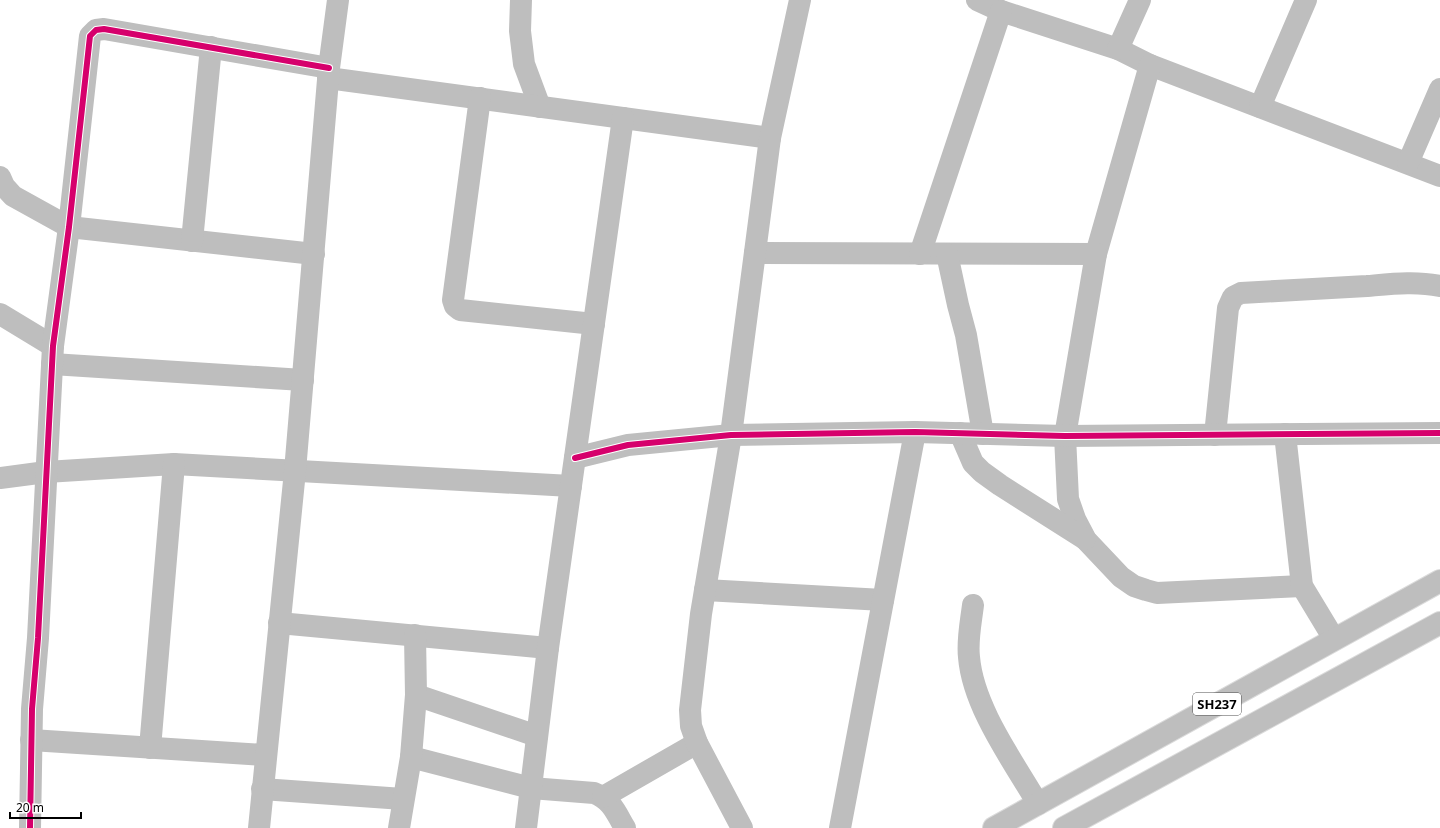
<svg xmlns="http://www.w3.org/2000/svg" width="1440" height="828" viewBox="0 0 1440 828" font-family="'Noto Sans',sans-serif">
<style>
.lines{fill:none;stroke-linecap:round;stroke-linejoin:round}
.primary-casing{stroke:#dbdbdb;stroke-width:24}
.street{stroke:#bebebe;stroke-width:22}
.primary{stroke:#bebebe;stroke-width:22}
.cycleway-casing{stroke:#fff;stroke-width:8}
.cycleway{stroke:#d6006c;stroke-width:6}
.labels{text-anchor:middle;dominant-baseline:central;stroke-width:3.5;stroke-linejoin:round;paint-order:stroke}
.shield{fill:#fff;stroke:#4c4c4c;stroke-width:1}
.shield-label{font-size:13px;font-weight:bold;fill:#000}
</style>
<rect width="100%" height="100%" fill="#fff"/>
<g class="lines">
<defs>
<g id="primary">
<polyline points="994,828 1440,581"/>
<polyline points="1064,828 1440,623"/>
</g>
</defs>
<use href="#primary" class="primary-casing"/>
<g class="street">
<polyline points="521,0 520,31 524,64 540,107"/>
<polyline points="977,0 1001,11 1118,49 1150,65 1440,176"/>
<polyline points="1118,49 1140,0"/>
<polyline points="1150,65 1096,254 1065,436 1068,499 1075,519 1086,540 1121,577 1134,586 1146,590 1157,593 1302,586"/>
<polyline points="328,78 770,138"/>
<polyline points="480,98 453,300 455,306 460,310 594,324"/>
<polyline points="1260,107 1306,0"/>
<polyline points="1408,163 1440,89"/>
<polyline points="0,177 4,186 13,196 69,227 314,254"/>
<polyline points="192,241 211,47"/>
<polyline points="755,253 1096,254"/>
<polyline points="920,254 1001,11"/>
<polyline points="947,254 958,305 966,335 983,434"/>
<polyline points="0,314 53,346"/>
<polyline points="52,364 303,380"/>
<polyline points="960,433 973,463 982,472 1000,485 1085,539"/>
<polyline points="1285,434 1302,586 1334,639"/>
<path d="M1215,435L1228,308L1233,297L1241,293C1283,291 1325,288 1367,286C1391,284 1416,281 1440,286"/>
<polyline points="575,458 628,445 731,435 915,432 1065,436 1440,433"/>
<polyline points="0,478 46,472 174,464 571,486"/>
<polyline points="705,590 883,600"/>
<path d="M973,605C971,622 967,640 969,657C973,707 1013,761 1038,804"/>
<polyline points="279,623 548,648"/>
<polyline points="416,695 537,736"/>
<polyline points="31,740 265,755"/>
<polyline points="150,748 174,464"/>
<path d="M411,757L531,788L594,793C612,800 616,813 625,828"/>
<polyline points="262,789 403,799"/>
<polyline points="603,797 697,743"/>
<polyline points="30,828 32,709 38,638 53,346 69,227 90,36 96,30 104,29 329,68"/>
<polyline points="259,828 295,471 329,68 338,0"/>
<polyline points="399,828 411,757 416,695 415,635"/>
<polyline points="526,828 548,648 623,118"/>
<polyline points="742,828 697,743 691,726 690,710 701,614 731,435 770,138 800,0"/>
<polyline points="840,828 915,432"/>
</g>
<use href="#primary" class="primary"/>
<defs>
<g id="cycleway">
<polyline points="575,458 628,445 731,435 915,432 1065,436 1440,433"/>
<polyline points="30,828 32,709 38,638 53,346 69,227 90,36 96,30 104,29 329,68"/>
</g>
</defs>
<use href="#cycleway" class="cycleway-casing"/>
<use href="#cycleway" class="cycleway"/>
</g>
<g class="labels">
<rect class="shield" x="1193" y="693" width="48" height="22" rx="3"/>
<g class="shield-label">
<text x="1217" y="704">SH237</text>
</g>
</g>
<path d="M10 812v6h71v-6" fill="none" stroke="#000000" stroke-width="2"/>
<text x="16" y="812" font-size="12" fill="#000000" stroke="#ffffff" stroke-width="3" paint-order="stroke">20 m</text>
</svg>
